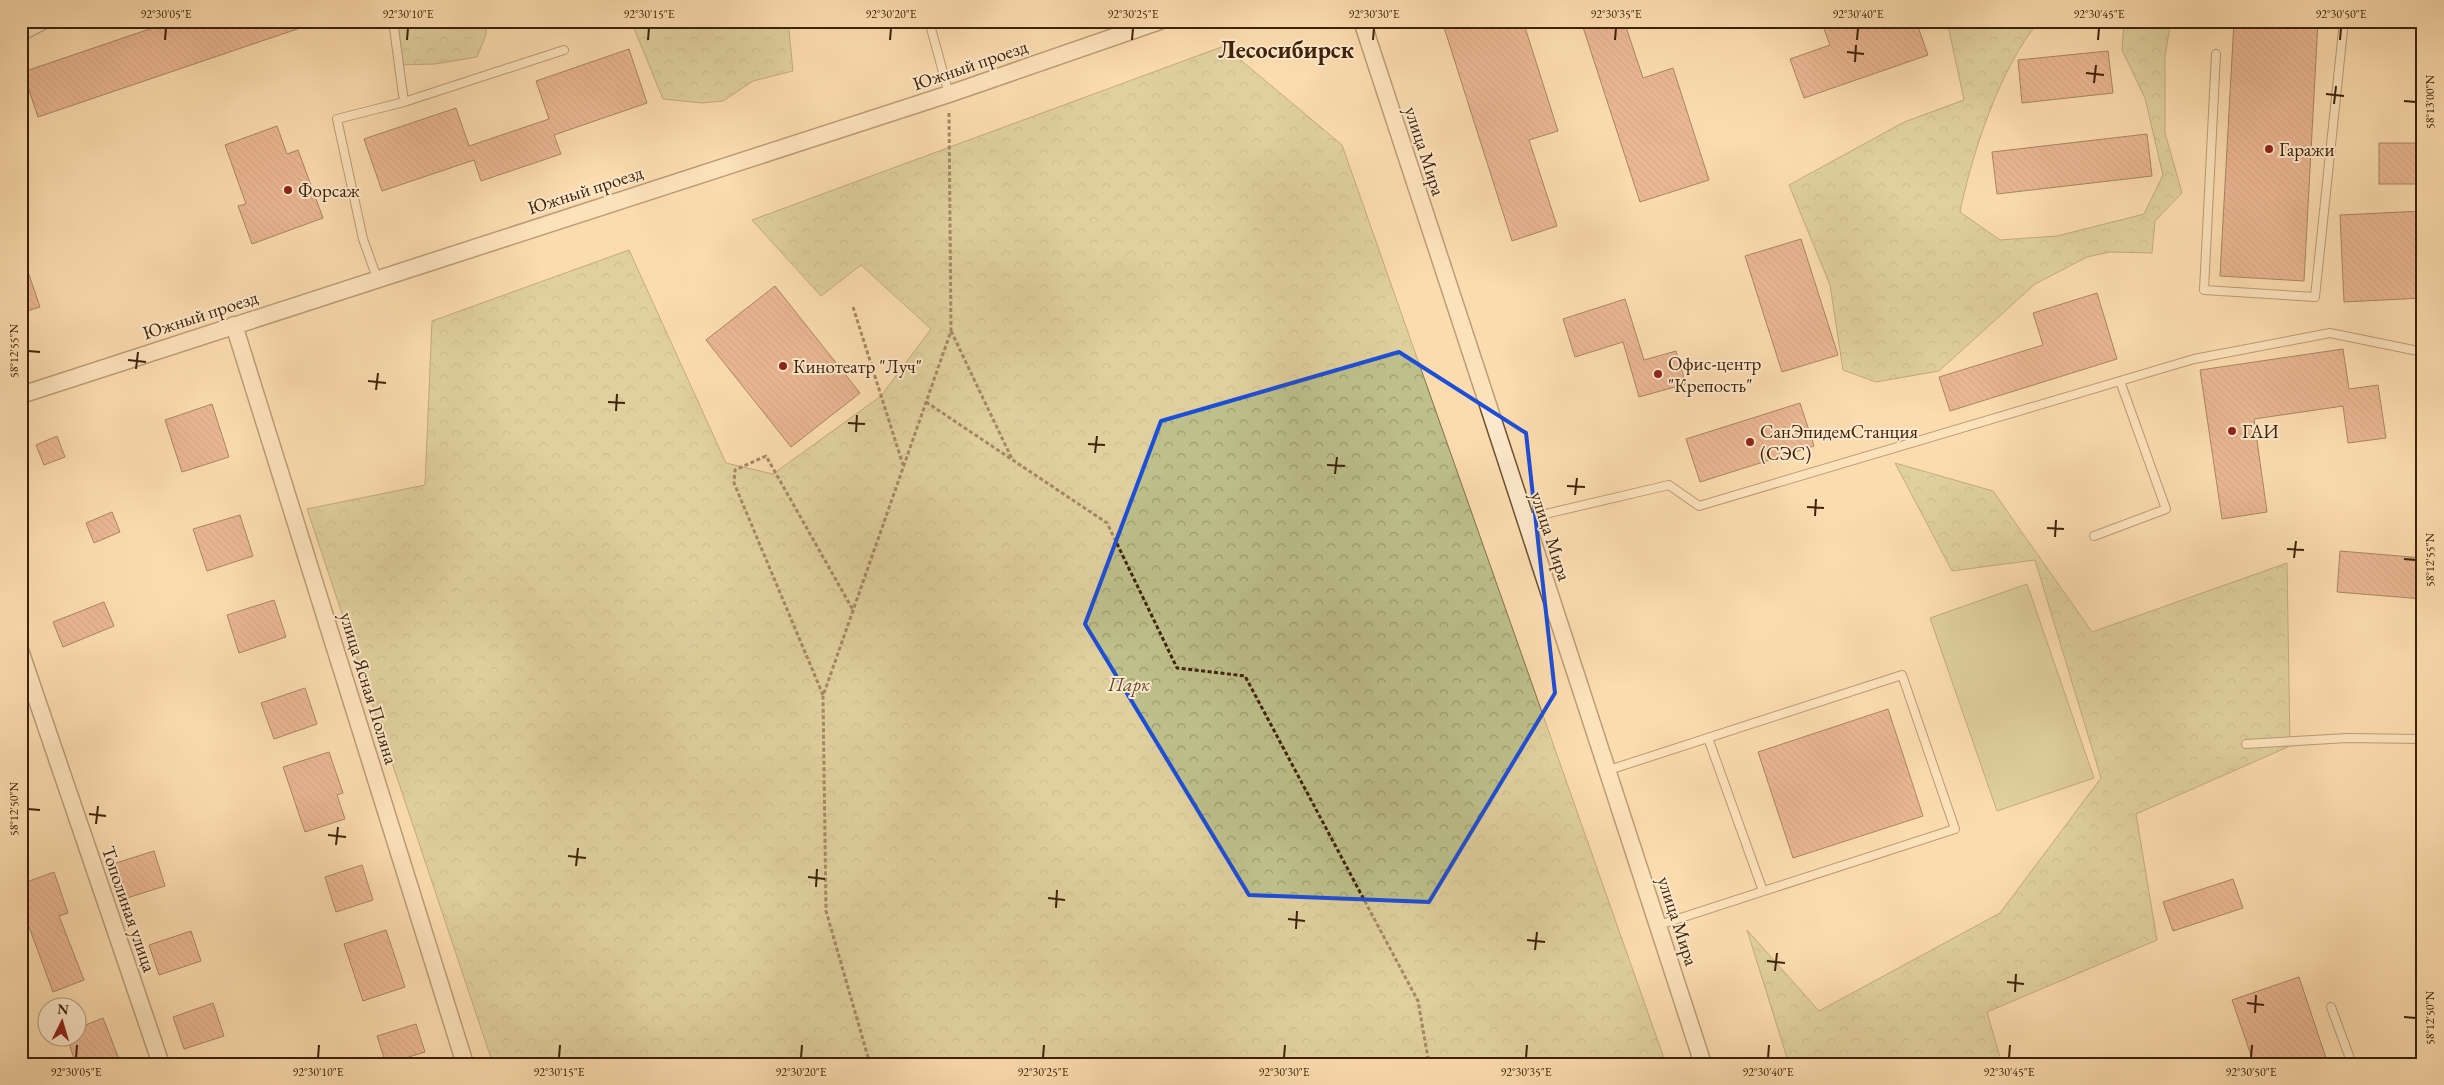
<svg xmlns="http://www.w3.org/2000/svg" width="2444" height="1085" viewBox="0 0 2444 1085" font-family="'EB Garamond',serif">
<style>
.grass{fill:#bec08b;stroke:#7e714a}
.forest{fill:url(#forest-crowns);stroke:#7e714a}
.building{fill:url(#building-back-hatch);stroke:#3e2209}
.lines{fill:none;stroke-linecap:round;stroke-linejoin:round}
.service-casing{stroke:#6e5032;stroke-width:10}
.minor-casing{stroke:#6e5032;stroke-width:19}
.path{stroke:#3e2209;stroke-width:3;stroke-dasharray:4 2.5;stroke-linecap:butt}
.service{stroke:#fde8cb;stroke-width:8}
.minor{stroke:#fde8cb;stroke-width:16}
.marked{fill:none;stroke:#1d4ed8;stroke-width:4;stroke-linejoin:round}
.ticks{fill:none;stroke:#3e2209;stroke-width:2}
.poi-dot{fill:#8f2418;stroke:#fde8cb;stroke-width:2}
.labels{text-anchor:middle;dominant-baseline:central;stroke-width:4;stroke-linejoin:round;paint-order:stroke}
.street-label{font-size:19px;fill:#3e2209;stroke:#fde8cb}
.poi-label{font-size:19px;fill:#3e2209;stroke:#fde8cb;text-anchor:start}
.park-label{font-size:19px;font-style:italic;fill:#5e4a2a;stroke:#fde8cb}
.district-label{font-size:24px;font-weight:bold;fill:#3e2209;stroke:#fde8cb}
.neatline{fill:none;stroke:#3e2209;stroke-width:2}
.ticks-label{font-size:12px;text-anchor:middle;fill:#3e2209}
</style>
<defs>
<pattern id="forest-crowns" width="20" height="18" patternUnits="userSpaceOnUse" patternTransform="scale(1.25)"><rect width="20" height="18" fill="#bec08b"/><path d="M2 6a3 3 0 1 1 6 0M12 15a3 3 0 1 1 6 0" fill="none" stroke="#9c9c70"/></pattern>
<pattern id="building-back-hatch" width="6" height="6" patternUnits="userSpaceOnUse" patternTransform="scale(1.25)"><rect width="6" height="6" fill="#da8b72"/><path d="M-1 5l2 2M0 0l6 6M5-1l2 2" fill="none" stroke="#b2715c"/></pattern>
</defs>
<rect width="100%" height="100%" fill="#fcdcaf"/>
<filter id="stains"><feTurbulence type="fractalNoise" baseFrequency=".004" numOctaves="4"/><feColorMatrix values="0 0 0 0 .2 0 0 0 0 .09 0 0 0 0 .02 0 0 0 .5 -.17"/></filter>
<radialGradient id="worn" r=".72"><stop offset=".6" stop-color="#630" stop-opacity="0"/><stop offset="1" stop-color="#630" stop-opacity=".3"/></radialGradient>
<polygon class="grass" points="2027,584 2094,778 1997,811 1930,618"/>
<g class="forest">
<polygon points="396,21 486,21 486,35 477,57 435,64 397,65"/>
<polygon points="631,21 788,21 793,71 753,81 723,101 702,103 663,99"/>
<path d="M1947,21H2039C2000,68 1972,153 1960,212L2000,240L2057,236L2144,214L2163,175L2145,98L2122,50L2124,21H2171L2165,56V133L2182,193L2155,221L2152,253L2110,252L2087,257L2035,284L1939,371L1876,382L1843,370L1830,285L1789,185L1904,122L1964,100Z"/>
<polygon points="1224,46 1342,145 1666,1064 493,1064 307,509 425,485 432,321 629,250 726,463 773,474 881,396 931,329 861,265 821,296 752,220"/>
<polygon points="1895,463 1993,491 2092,632 2287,563 2290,746 2136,814 2157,940 1987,1012 2002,1064 1789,1064 1747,930 1819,1011 2000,913 2101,778 2035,560 1952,571"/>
</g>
<g class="building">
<polygon points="173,21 311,21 312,24 38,117 23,72"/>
<polygon points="1442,21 1523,21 1558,131 1529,140 1557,226 1512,241"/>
<polygon points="1581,21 1624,21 1643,78 1673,68 1709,180 1640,202"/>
<polygon points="1821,21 1880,21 1883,28 1904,21 1916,21 1928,55 1804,98 1790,59 1830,45"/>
<polygon points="2234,21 2318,21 2304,281 2220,276"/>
<polygon points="629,49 647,103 554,135 561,154 481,181 474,160 382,191 364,139 456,108 469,146 549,119 536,81"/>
<polygon points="2108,51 2113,93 2022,103 2018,60"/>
<polygon points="277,126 287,154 298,150 323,218 252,244 238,206 246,204 225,145"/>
<polygon points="2147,134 2152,176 1997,194 1992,152"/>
<rect x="2379" y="143" width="44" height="41"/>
<polygon points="2423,211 2423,298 2344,302 2340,215"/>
<polygon points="1801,239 1838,355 1782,372 1745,256"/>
<polygon points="21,260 24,260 40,307 21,313"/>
<polygon points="775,286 860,393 791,447 706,340"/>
<polygon points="2097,293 2117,359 1950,411 1939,377 2043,345 2033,313"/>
<polygon points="1625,299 1644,360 1676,351 1686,384 1639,397 1623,342 1575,357 1563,319"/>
<polygon points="2343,349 2349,389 2378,385 2386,438 2348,443 2343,406 2254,419 2267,512 2222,519 2200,370"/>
<polygon points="1800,403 1814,446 1700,482 1686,439"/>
<polygon points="212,404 229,457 182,472 165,420"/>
<polygon points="57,436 65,457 44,465 36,445"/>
<polygon points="112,512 120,532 94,543 86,523"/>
<polygon points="240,515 253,556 207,571 193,529"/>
<polygon points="2340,551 2423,558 2423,599 2337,592"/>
<polygon points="274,600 286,637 239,653 227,615"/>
<polygon points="104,602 114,626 63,647 53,622"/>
<polygon points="305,688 317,724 274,739 261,703"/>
<polygon points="1888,709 1923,816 1793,858 1758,752"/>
<polygon points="329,752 343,793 337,795 345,819 305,832 283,767"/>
<polygon points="154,851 165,886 127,898 116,863"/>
<polygon points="362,865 373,900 336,912 325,877"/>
<polygon points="54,872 68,913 59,916 84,980 53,992 21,905 21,884"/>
<polygon points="2233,879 2243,908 2173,931 2163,902"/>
<polygon points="386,930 405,987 363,1001 344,944"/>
<polygon points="191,931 201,961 159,975 149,945"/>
<polygon points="2299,977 2328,1064 2254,1064 2232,1000"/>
<polygon points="213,1003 224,1036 184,1049 173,1017"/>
<polygon points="103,1018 119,1059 106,1064 76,1064 67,1038 78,1038 78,1028"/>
<polygon points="416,1024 425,1052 386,1064 377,1036"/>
</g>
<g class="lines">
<defs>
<g id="service">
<polyline points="929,21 949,94"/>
<polyline points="21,37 46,24 61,21"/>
<polyline points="2216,54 2204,290 2315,297 2344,21"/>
<polyline points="404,102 564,50"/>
<polyline points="377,278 363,239 337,119 404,102 393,21"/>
<polyline points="1524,519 1669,485 1699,506 2194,359 2330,333 2423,352"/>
<polyline points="2094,536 2166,509 2120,381"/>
<polyline points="1708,738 1763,891"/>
<polyline points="2246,744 2347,738 2423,739"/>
<polyline points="1609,770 1902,675 1955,829 1659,925"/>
<polyline points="2331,1007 2352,1064"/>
</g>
<g id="minor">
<path d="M1362,21C1475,369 1592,715 1703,1064"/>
<polyline points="234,325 465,1064"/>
<polyline points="21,395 949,94 1160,21"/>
<polyline points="21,653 161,1064"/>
</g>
</defs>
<use href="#service" class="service-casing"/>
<use href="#minor" class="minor-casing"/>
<g class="path">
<polyline points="853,307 903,465"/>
<polyline points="951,331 1012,459"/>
<polyline points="926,402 1107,523 1177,668 1245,676 1418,1001 1429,1064"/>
<polyline points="823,695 734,483 735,470 766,456 853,610"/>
<polyline points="870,1064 826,911 823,696 951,331 949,112"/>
</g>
<use href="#service" class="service"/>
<use href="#minor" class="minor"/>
</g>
<path d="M0 0H2444V1085H0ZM1399,352L1526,433L1555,693L1429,902L1249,895L1085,624L1161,421Z" fill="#fcdcaf" fill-opacity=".55" fill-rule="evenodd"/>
<path class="marked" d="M1399,352L1526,433L1555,693L1429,902L1249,895L1085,624L1161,421Z"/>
<path class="ticks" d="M165,40L166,28M407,40L408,28M648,40L649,28M890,40L891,28M1132,40L1133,28M1373,40L1374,28M1615,40L1616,28M1857,40L1858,28M2098,40L2099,28M2340,40L2341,28M1847,52L1864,54M1855,62L1856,45M2086,73L2104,75M2094,83L2096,65M2326,94L2344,96M2404,101L2416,102M2334,104L2336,86M28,351L40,352M128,360L146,362M136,369L138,352M368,381L386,383M376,390L378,373M608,402L625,403M616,411L617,394M848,423L865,424M856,432L857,415M1088,444L1105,445M1095,453L1097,436M1327,465L1345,466M1335,474L1337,457M1567,486L1585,487M1575,495L1577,478M1807,507L1824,508M1815,516L1816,499M2047,528L2064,529M2055,537L2056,520M2287,549L2304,550M2294,558L2296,541M2404,559L2416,560M28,809L40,810M89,814L106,816M96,824L98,806M328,835L346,837M336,845L338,827M568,856L586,858M576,866L578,848M808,877L825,879M816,887L817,869M1048,898L1065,900M1056,908L1057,890M1288,919L1305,921M1296,929L1297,911M1527,940L1545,942M1535,950L1537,932M1767,961L1785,963M1775,971L1777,953M2007,982L2024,984M2015,992L2016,974M2247,1003L2264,1005M2255,1013L2256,995M2404,1017L2416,1018M76,1058L77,1045M318,1058L319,1045M559,1058L560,1045M801,1058L802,1045M1043,1058L1044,1045M1284,1058L1285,1045M1526,1058L1527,1045M1768,1058L1769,1045M2009,1058L2010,1045M2251,1058L2252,1045"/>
<g class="poi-dot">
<circle cx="2269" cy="149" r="5"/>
<circle cx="288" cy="190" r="5"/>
<circle cx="783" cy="366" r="5"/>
<circle cx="1658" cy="374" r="5"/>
<circle cx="2232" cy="431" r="5"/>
<circle cx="1750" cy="442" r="5"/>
</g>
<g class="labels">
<g class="street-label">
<text transform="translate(970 65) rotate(-19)">Южный проезд</text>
<text transform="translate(1425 151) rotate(72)">улица Мира</text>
<text transform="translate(585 190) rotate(-18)">Южный проезд</text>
<text transform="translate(200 315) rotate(-18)">Южный проезд</text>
<text transform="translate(1551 536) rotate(72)">улица Мира</text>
<text transform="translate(369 688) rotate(73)">улица Ясная Поляна</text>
<text transform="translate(129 909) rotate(71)">Тополиная улица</text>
<text transform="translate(1678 921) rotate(72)">улица Мира</text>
</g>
<g class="poi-label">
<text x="2279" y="149">Гаражи</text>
<text x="298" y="190">Форсаж</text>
<text x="1668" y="363">Офис-центр<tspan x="1668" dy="22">"Крепость"</tspan></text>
<text x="793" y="366">Кинотеатр "Луч"</text>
<text x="1760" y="431">СанЭпидемСтанция<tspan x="1760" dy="22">(СЭС)</tspan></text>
<text x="2242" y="431">ГАИ</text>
</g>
<g class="park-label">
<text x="1129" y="684">Парк</text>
</g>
<g class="district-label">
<text x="1286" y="49">Лесосибирск</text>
</g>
</g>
<rect width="2444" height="1085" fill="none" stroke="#fcdcaf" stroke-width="55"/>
<g transform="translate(62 1022) rotate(5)"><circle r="24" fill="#fde8cb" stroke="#b1997d"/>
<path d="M0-4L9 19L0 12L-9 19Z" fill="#8f2418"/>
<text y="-8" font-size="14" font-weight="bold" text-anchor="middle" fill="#3e2209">N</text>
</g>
<rect x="28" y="28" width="2388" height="1030" class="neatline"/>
<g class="ticks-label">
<text x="166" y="18">92°30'05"E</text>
<text x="408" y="18">92°30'10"E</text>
<text x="649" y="18">92°30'15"E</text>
<text x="891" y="18">92°30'20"E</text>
<text x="1133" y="18">92°30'25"E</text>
<text x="1374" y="18">92°30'30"E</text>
<text x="1616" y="18">92°30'35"E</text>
<text x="1858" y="18">92°30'40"E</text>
<text x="2099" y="18">92°30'45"E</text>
<text x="2341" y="18">92°30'50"E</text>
<text transform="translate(2430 102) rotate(-90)" y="4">58°13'00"N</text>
<text transform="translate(14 351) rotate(-90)" y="4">58°12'55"N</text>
<text transform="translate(2430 560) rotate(-90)" y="4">58°12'55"N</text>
<text transform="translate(14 809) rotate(-90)" y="4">58°12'50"N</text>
<text transform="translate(2430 1018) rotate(-90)" y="4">58°12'50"N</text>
<text x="76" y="1076">92°30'05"E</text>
<text x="318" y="1076">92°30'10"E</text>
<text x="559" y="1076">92°30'15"E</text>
<text x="801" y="1076">92°30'20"E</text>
<text x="1043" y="1076">92°30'25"E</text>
<text x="1284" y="1076">92°30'30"E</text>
<text x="1526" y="1076">92°30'35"E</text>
<text x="1768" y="1076">92°30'40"E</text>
<text x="2009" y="1076">92°30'45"E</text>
<text x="2251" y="1076">92°30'50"E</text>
</g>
<rect width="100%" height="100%" filter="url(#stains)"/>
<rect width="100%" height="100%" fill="url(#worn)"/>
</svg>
